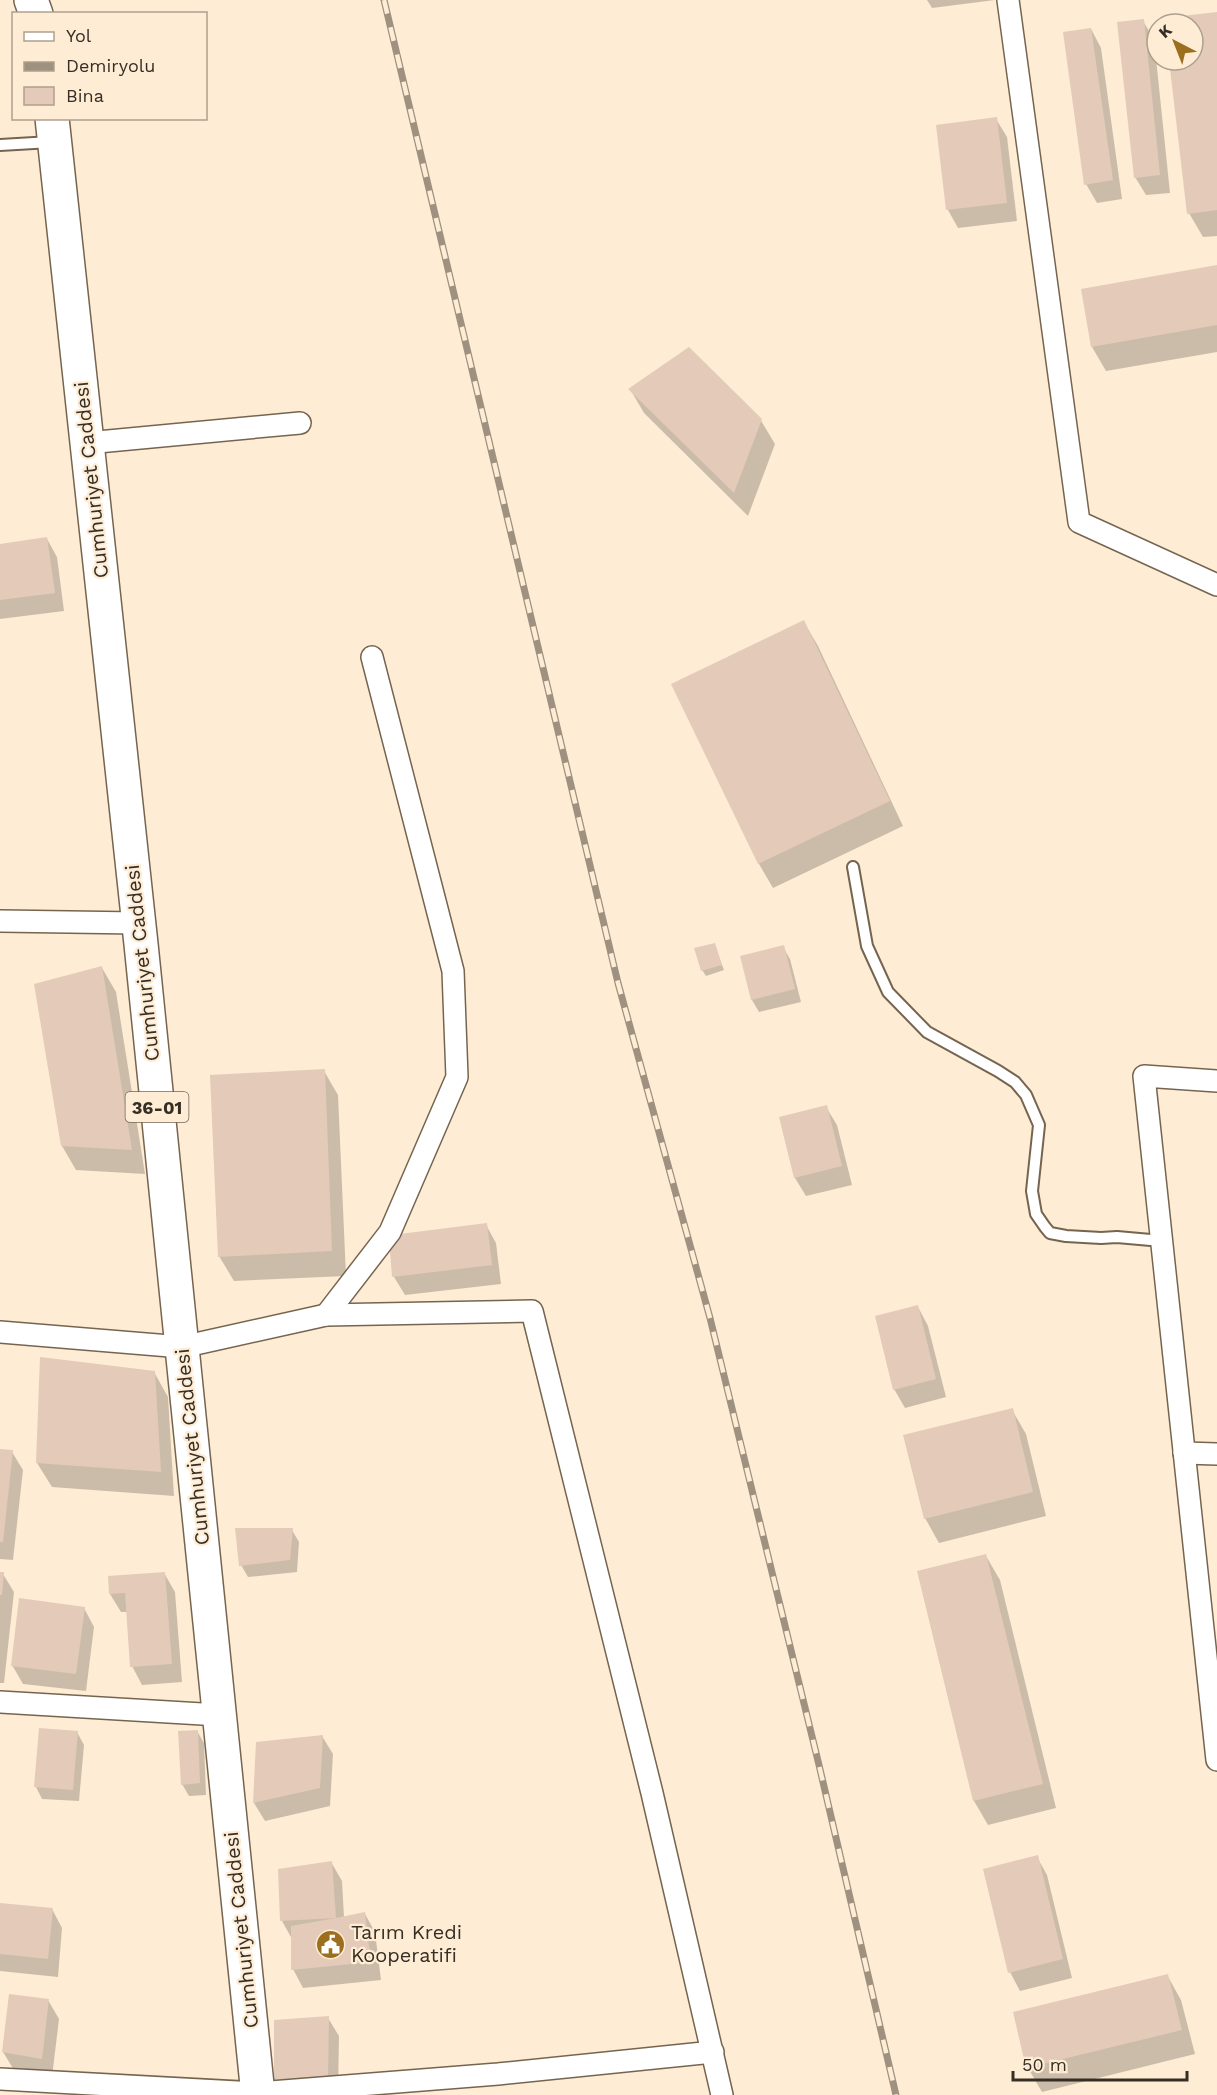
<svg xmlns="http://www.w3.org/2000/svg" width="1217" height="2095" viewBox="0 0 1217 2095" font-family="'Work Sans',sans-serif">
<style>
.shadow{fill:#0003}
.building{fill:#e4cab9}
.lines{fill:none;stroke-linecap:round;stroke-linejoin:round}
.lane-casing{stroke:#756550;stroke-width:14}
.street-casing{stroke:#756550;stroke-width:24}
.primary-casing{stroke:#756550;stroke-width:36}
.lane{stroke:#fff;stroke-width:10}
.street{stroke:#fff;stroke-width:21}
.primary{stroke:#fff;stroke-width:33}
.rail-casing{stroke:#9e9180;stroke-width:7}
.rail{stroke:#feecd4;stroke-width:4.5;stroke-dasharray:14;stroke-linecap:butt}
.labels{text-anchor:middle;dominant-baseline:central;stroke-width:4.5;stroke-linejoin:round;paint-order:stroke}
.shield{fill:#feecd4;stroke:#71675a;stroke-width:1.5}
.shield-label{font-size:18px;font-weight:bold;fill:#352e25}
.street-label{font-size:20px;fill:#352e25;stroke:#feecd4}
.poi-label{font-size:20px;fill:#352e25;stroke:#feecd4;text-anchor:start}
</style>
<rect width="100%" height="100%" fill="#feecd4"/>
<g class="shadow">
<polygon points="927,0 995,0 932,8"/>
<polygon points="1217,13 1217,236 1203,237 1189,213 1170,60 1193,60 1193,24 1166,24"/>
<polygon points="1143,21 1154,39 1170,193 1146,195 1135,177"/>
<polygon points="1091,29 1101,48 1122,199 1097,203 1086,184"/>
<polygon points="996,119 1007,137 1017,221 958,228 948,210"/>
<polygon points="1217,267 1217,352 1106,371 1092,347"/>
<polygon points="630,389 760,419 775,444 748,516 644,413"/>
<polygon points="47,539 57,557 64,611 0,619 0,545"/>
<polygon points="804,622 818,646 903,826 773,888 759,864 673,685"/>
<polygon points="714,944 724,970 706,976 702,970"/>
<polygon points="783,947 790,959 801,1002 759,1012 752,1000 742,957"/>
<polygon points="102,968 116,992 145,1174 76,1170 62,1146"/>
<polygon points="324,1071 338,1095 346,1276 234,1281 219,1256"/>
<polygon points="826,1107 837,1125 852,1185 806,1196 795,1178"/>
<polygon points="486,1225 496,1243 501,1284 405,1295 394,1277 391,1251"/>
<polygon points="918,1307 928,1326 946,1397 905,1408 894,1389"/>
<polygon points="154,1372 168,1397 174,1496 52,1487 37,1463"/>
<polygon points="1012,1410 1026,1434 1046,1516 939,1543 925,1518"/>
<polygon points="0,1451 12,1452 23,1470 13,1560 0,1559"/>
<polygon points="292,1530 299,1542 297,1572 248,1577 241,1565"/>
<polygon points="986,1556 1000,1580 1056,1808 988,1825 974,1801"/>
<polygon points="164,1573 175,1592 182,1682 142,1685 132,1666 128,1612 121,1612 110,1594"/>
<polygon points="0,1574 3,1574 14,1592 4,1683 0,1683"/>
<polygon points="84,1608 94,1627 86,1691 23,1684 12,1665"/>
<polygon points="197,1731 204,1743 206,1795 189,1796 182,1784"/>
<polygon points="77,1732 84,1745 79,1801 42,1799 36,1787"/>
<polygon points="322,1736 333,1754 330,1806 265,1821 254,1803"/>
<polygon points="1037,1857 1047,1875 1072,1978 1020,1991 1010,1972"/>
<polygon points="331,1862 342,1881 344,1917 365,1914 375,1932 381,1980 303,1988 293,1969 292,1939 282,1921"/>
<polygon points="0,1905 52,1909 62,1928 58,1977 0,1971"/>
<polygon points="1167,1975 1181,2000 1195,2054 1042,2092 1028,2068 1015,2013"/>
<polygon points="48,2000 59,2019 52,2077 14,2070 3,2052"/>
<polygon points="328,2018 339,2036 338,2095 282,2095"/>
</g>
<g class="building">
<polygon points="1217,12 1217,210 1187,214 1169,60 1193,60 1193,24 1165,24 1164,18"/>
<polygon points="1144,19 1160,175 1134,178 1117,22"/>
<polygon points="1091,28 1113,180 1084,185 1063,32"/>
<polygon points="997,117 1007,203 946,210 936,125"/>
<polygon points="1217,265 1217,325 1091,347 1081,289"/>
<polygon points="689,347 762,419 734,493 628,389"/>
<polygon points="47,537 55,593 0,600 0,544"/>
<polygon points="804,620 890,801 758,864 671,684"/>
<polygon points="715,943 722,965 701,971 694,948"/>
<polygon points="784,945 795,989 751,1000 740,956"/>
<polygon points="102,966 132,1150 61,1146 34,984"/>
<polygon points="325,1069 332,1251 218,1257 210,1075"/>
<polygon points="827,1105 842,1166 794,1178 779,1117"/>
<polygon points="487,1223 492,1265 392,1277 390,1251 400,1234"/>
<polygon points="918,1305 936,1379 893,1390 875,1316"/>
<polygon points="40,1357 155,1371 161,1472 36,1463"/>
<polygon points="1013,1408 1033,1492 924,1519 903,1435"/>
<polygon points="0,1449 13,1450 3,1542 0,1542"/>
<polygon points="235,1528 293,1528 290,1560 239,1566"/>
<polygon points="986,1554 1043,1784 973,1801 917,1571"/>
<polygon points="0,1572 4,1572 2,1595 0,1595"/>
<polygon points="165,1572 172,1664 130,1667 125,1593 109,1594 108,1576"/>
<polygon points="19,1598 85,1607 76,1674 11,1666"/>
<polygon points="39,1728 78,1731 73,1790 34,1787"/>
<polygon points="198,1730 200,1783 181,1785 178,1731"/>
<polygon points="323,1735 320,1788 253,1803 256,1742"/>
<polygon points="1038,1855 1063,1959 1008,1973 983,1869"/>
<polygon points="332,1861 336,1918 365,1912 371,1962 291,1970 291,1926 336,1918 280,1921 278,1869"/>
<polygon points="0,1903 53,1908 48,1959 0,1954"/>
<polygon points="1168,1974 1182,2030 1026,2068 1013,2012"/>
<polygon points="9,1994 49,1999 42,2059 2,2052"/>
<polygon points="329,2016 328,2080 274,2085 274,2020"/>
</g>
<g class="lines">
<defs>
<g id="lane">
<polyline points="0,145 51,142"/>
<polyline points="853,867 867,946 888,992 927,1032 998,1071 1015,1082 1026,1095 1039,1125 1032,1191 1036,1214 1045,1227 1050,1233 1066,1236 1101,1238 1117,1237 1162,1241"/>
</g>
<g id="street">
<polyline points="1008,0 1079,522 1217,585"/>
<polyline points="87,443 300,423"/>
<polyline points="0,921 138,923"/>
<polyline points="1217,1081 1144,1076 1217,1760"/>
<polyline points="326,1315 390,1232 457,1077 453,971 372,657"/>
<polyline points="0,1332 182,1347 326,1315 532,1311 652,1793 722,2095"/>
<polyline points="1184,1453 1217,1454"/>
<polyline points="0,1702 219,1715"/>
<polyline points="0,2079 258,2093 498,2074 713,2052"/>
</g>
<g id="primary">
<polyline points="31,0 36,14"/>
<polyline points="52,118 141,944 258,2095"/>
</g>
</defs>
<use href="#lane" class="lane-casing"/>
<use href="#street" class="street-casing"/>
<use href="#primary" class="primary-casing"/>
<use href="#lane" class="lane"/>
<use href="#street" class="street"/>
<use href="#primary" class="primary"/>
<defs>
<polyline id="rail" points="384,0 618,983 710,1318 819,1765 896,2095"/>
</defs>
<use href="#rail" class="rail-casing"/>
<use href="#rail" class="rail"/>
</g>
<defs>
<symbol id="civic-disc" viewBox="-11 -11 22 22"><circle r="9.5" fill="#9b6f1e" stroke="#feecd4"/><path d="M-.6-6.5H3V-4.5H.6V-3L4-1V1h2V6H-6V1h2V-1L-.6-3ZM-1.2 2.5V6h2.4V2.5Z" fill="#fff"/></symbol>
</defs>
<g fill-rule="evenodd">
<use href="#civic-disc" x="314" y="1928" width="33" height="33"/>
</g>
<g class="labels">
<rect class="shield" x="125.5" y="1092" width="63" height="30" rx="4.5"/>
<g class="shield-label">
<text x="157" y="1107">36-01</text>
</g>
<g class="street-label">
<text transform="translate(91 480) rotate(-96)">Cumhuriyet Caddesi</text>
<text transform="translate(142 963) rotate(-96)">Cumhuriyet Caddesi</text>
<text transform="translate(192 1447) rotate(-96)">Cumhuriyet Caddesi</text>
<text transform="translate(241 1930) rotate(-96)">Cumhuriyet Caddesi</text>
</g>
<g class="poi-label">
<text x="351" y="1932">Tarım Kredi<tspan x="351" dy="23">Kooperatifi</tspan></text>
</g>
</g>
<rect x="12" y="12" width="195" height="108" fill="#feecd4" stroke="#aea08e" stroke-width="1.5"/>
<rect x="24" y="32" width="30" height="9" fill="#ffffff" stroke="#aea08e" stroke-width="1.5"/>
<text x="66" y="42" font-size="18" fill="#352e25">Yol</text>
<rect x="24" y="62" width="30" height="9" fill="#9e9180" stroke="#aea08e" stroke-width="1.5"/>
<text x="66" y="72" font-size="18" fill="#352e25">Demiryolu</text>
<rect x="24" y="87" width="30" height="18" fill="#e4cab9" stroke="#aea08e" stroke-width="1.5"/>
<text x="66" y="102" font-size="18" fill="#352e25">Bina</text>
<g transform="translate(1175 42) rotate(318)"><circle r="28" fill="#feecd4" stroke="#aea08e" stroke-width="1.5"/>
<path d="M0-4.5L10 22L0 15L-10 22Z" fill="#9b6f1e"/>
<text y="-9" font-size="16" font-weight="bold" text-anchor="middle" fill="#352e25">K</text>
</g>
<path d="M1013 2071v9h174v-9" fill="none" stroke="#352e25" stroke-width="3"/>
<text x="1022" y="2071" font-size="18" fill="#352e25" stroke="#feecd4" stroke-width="4.5" paint-order="stroke">50 m</text>
</svg>
